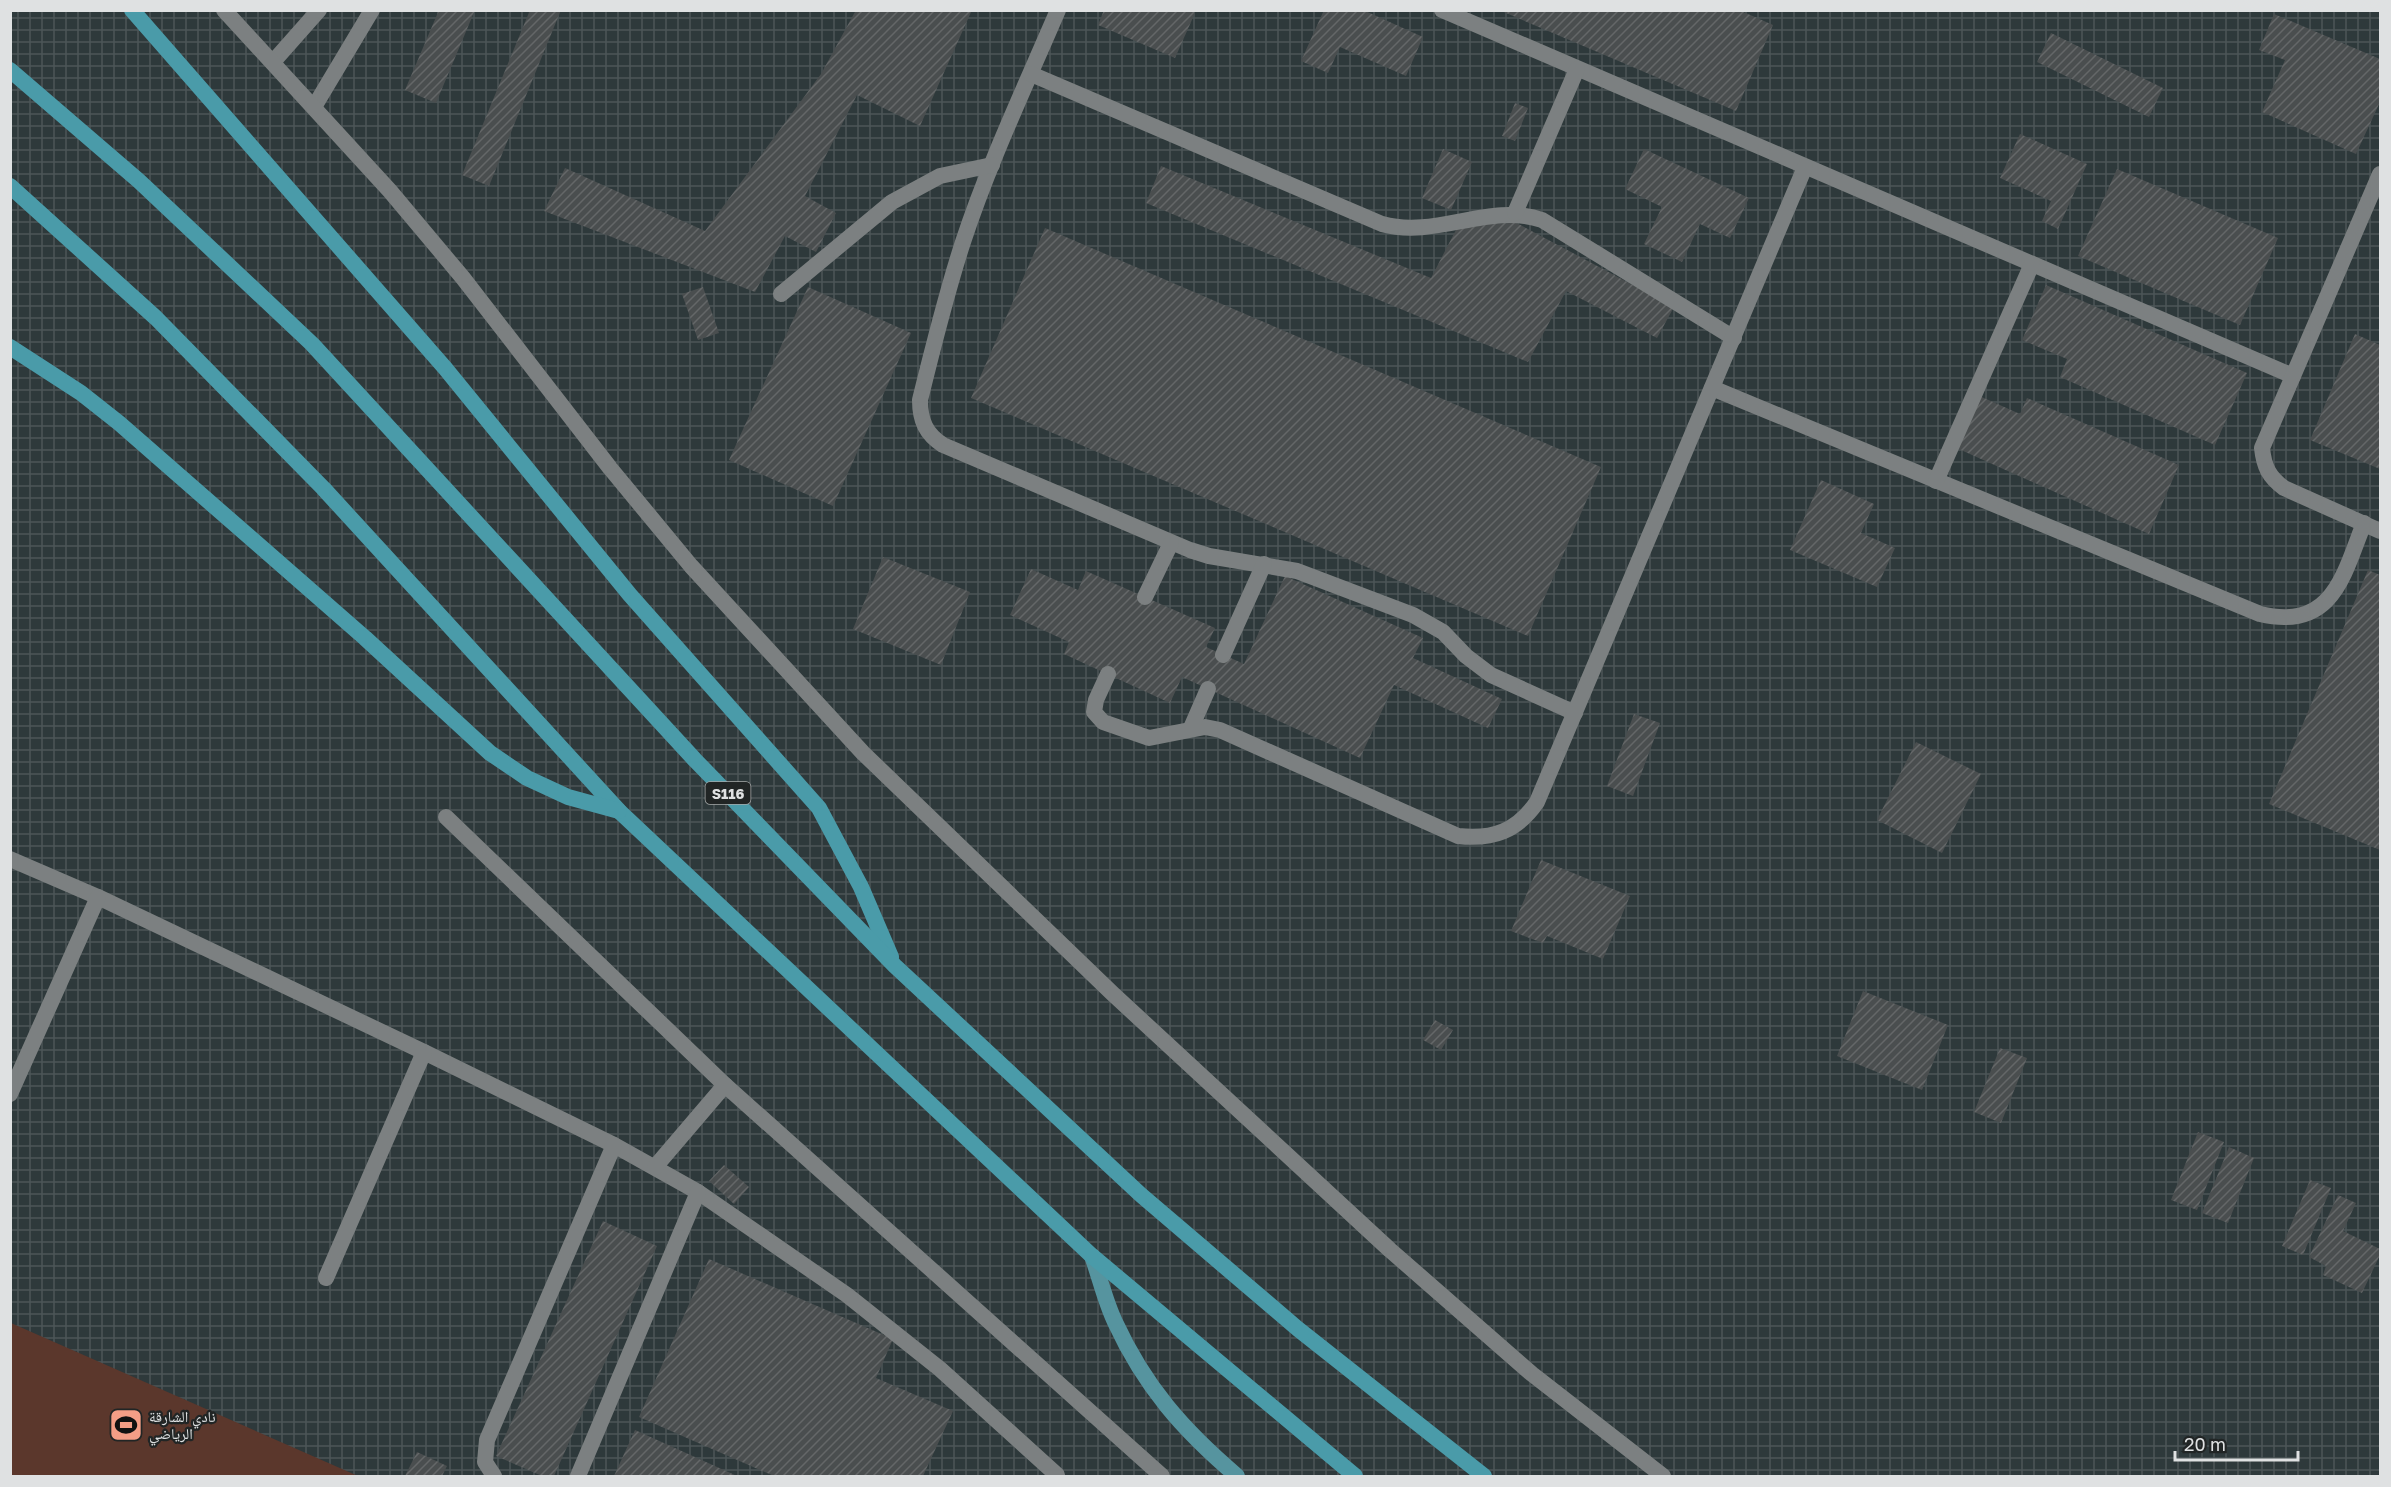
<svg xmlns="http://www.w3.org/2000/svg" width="2391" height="1487" viewBox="0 0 2391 1487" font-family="'Golos Text','Noto Naskh Arabic',sans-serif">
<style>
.industrial{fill:url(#industrial-grid)}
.green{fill:#5b372c}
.building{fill:url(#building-hatch)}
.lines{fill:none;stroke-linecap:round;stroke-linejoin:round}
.service{stroke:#7c8081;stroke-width:16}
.minor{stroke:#7c8081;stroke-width:16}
.primary{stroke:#56949f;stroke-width:16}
.trunk{stroke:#4a9ba9;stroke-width:16}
.labels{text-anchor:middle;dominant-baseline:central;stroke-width:4.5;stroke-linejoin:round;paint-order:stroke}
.shield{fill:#212525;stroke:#a6a9a9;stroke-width:1.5}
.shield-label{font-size:14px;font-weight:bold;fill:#dfe1e2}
.poi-label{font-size:15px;fill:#dfe1e2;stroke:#212525;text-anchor:start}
</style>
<defs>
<pattern id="industrial-grid" width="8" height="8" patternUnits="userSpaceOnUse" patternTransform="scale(1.5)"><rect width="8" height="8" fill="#2e393b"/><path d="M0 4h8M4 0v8" fill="none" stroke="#4c5557"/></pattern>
<pattern id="building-hatch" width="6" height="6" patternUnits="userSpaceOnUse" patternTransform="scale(1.5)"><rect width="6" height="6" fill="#4a4e4f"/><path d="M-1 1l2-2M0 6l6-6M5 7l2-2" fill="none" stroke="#646768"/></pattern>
</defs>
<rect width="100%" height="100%" fill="#2b2e2f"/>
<rect class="industrial" x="11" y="11" width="2369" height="1465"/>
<polygon class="green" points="11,1323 358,1476 11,1476"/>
<g class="building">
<polygon points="439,10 475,10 436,103 405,90"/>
<polygon points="530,10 561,10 489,186 462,175"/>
<polygon points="856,10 972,10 920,126 857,95 805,196 836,213 816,252 785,236 755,292 544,211 565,168 705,231 821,74"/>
<polygon points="1104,10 1190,10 1195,13 1175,58 1098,25"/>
<polygon points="1324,10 1363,10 1423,37 1406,76 1340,47 1328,73 1301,61"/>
<polygon points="1499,10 1739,10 1773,25 1736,111"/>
<polygon points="2274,14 2380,59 2380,102 2356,154 2262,112 2285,60 2259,50"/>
<polygon points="2051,33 2163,88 2149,117 2037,62"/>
<polygon points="1515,103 1528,108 1515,141 1502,136"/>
<polygon points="2020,134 2087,164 2058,229 2042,221 2051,201 2000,178"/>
<polygon points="1443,149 1472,162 1451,210 1422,198"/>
<polygon points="1644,149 1749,198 1730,238 1700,224 1682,262 1644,244 1662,207 1625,189"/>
<polygon points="1161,166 1431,278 1458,226 1513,221 1674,307 1657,338 1566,291 1528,362 1146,203"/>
<polygon points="2117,169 2278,238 2240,325 2078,256"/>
<polygon points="1045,228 1601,467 1528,636 971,398"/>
<polygon points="2046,285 2247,373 2215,445 2060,377 2067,359 2022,340"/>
<polygon points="703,287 719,333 698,340 682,294"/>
<polygon points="808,287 911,333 833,506 729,460"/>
<polygon points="2355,334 2380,345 2380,469 2310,440"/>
<polygon points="1975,394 2020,414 2027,398 2179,465 2149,534 1952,446"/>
<polygon points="1821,480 1874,504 1861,533 1895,548 1877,587 1790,550"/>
<polygon points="883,557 970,592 941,665 853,629"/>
<polygon points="1031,569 1078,590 1086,571 1215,628 1206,647 1244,664 1285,576 1423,638 1413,658 1502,699 1488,728 1394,685 1360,758 1182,677 1170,703 1064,654 1069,642 1010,615"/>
<polygon points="2368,570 2380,575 2380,850 2269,804"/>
<polygon points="1634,714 1660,723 1633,796 1607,786"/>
<polygon points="1916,742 1981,774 1942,853 1877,820"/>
<polygon points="1541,860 1630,896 1603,959 1547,936 1543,943 1511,931"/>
<polygon points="1863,991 1948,1025 1922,1090 1837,1056"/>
<polygon points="1435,1020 1453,1030 1441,1050 1423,1040"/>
<polygon points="2000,1048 2027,1058 2001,1123 1974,1112"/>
<polygon points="2198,1132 2224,1142 2197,1210 2171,1200"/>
<polygon points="2229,1147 2254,1158 2228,1223 2202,1213"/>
<polygon points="724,1165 749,1187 734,1204 709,1181"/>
<polygon points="2310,1180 2331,1188 2303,1255 2282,1246"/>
<polygon points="2338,1195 2356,1203 2343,1231 2380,1249 2380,1255 2362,1293 2323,1275 2326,1266 2309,1257"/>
<polygon points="603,1221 657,1246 554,1476 542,1476 496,1456"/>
<polygon points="709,1259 893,1339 876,1378 953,1411 923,1476 774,1476 639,1417"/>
<polygon points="635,1430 737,1476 614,1476"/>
<polygon points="417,1452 447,1466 442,1476 405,1476"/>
</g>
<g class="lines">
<g class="service">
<path d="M1058,10C1025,87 989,163 963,242C946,294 933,347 920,400C920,421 926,434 943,445L1190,550L1209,556L1297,571L1413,615L1443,632L1466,656L1491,675L1575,713"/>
<polyline points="1442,10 2293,376"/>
<polyline points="273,62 319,10"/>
<path d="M1031,74L1382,224C1437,239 1489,202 1542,220L1734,338"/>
<polyline points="314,107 372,10"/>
<path d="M2380,174L2262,448C2264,467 2269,477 2284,488L2380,531"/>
<polyline points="1515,213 1577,69"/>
<polyline points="781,294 892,202 940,176 992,165"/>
<path d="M1712,388L2260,614C2332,631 2343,577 2364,523"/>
<polyline points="1936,481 2032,264"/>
<polyline points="1145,597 1171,543"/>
<polyline points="1223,655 1264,564"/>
<path d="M1108,674L1096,700L1094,712L1103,722L1149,738L1205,727L1220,730L1458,836C1493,840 1517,831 1537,802L1805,167"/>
<polyline points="1191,728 1208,689"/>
<polyline points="446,817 725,1085 1162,1476"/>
<polyline points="10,859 98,897 424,1052 614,1145 698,1192 847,1295 940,1369 1057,1475"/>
<polyline points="10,1094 98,897"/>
<polyline points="655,1167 725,1085"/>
<polyline points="326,1278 424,1052"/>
<polyline points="494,1476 485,1462 487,1440 614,1145"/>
<polyline points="578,1476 698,1192"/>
</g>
<polyline class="minor" points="224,10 390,191 463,278 610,468 691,566 863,753 1113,994 1390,1250 1532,1374 1663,1476"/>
<path class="primary" d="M1092,1256C1100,1278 1105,1301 1115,1322C1145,1387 1183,1430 1237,1476"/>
<g class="trunk">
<polyline points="132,10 445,368 630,595 819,808 861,887 891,957"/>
<polyline points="10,70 139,181 312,344 695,760 895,966 1141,1195 1298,1329 1484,1476"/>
<polyline points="10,186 156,318 323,488 619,811 1092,1256 1355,1476"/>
<polyline points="10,347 81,393 119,423 365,638 490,753 527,778 568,797 619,811"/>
</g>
</g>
<defs>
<symbol id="stadium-square" viewBox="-11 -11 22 22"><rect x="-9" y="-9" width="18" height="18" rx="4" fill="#f49e86" stroke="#212525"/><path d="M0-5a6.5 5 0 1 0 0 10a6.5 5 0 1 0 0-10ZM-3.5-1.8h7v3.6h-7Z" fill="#111"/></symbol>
</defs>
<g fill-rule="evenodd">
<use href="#stadium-square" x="107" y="1406" width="38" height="38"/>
</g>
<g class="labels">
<rect class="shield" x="705.5" y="782" width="45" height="22" rx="4.5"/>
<g class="shield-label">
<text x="728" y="793">S116</text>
</g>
<g class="poi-label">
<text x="149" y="1416">نادي الشارقة<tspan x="149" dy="17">الرياضي</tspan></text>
</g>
</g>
<rect width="2391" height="1487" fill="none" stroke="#dfe1e2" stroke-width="24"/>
<path d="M2175 1451v9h123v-9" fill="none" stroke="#dfe1e2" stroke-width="3"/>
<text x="2184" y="1451" font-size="18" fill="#dfe1e2" stroke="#212525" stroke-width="4.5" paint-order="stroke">20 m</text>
</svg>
